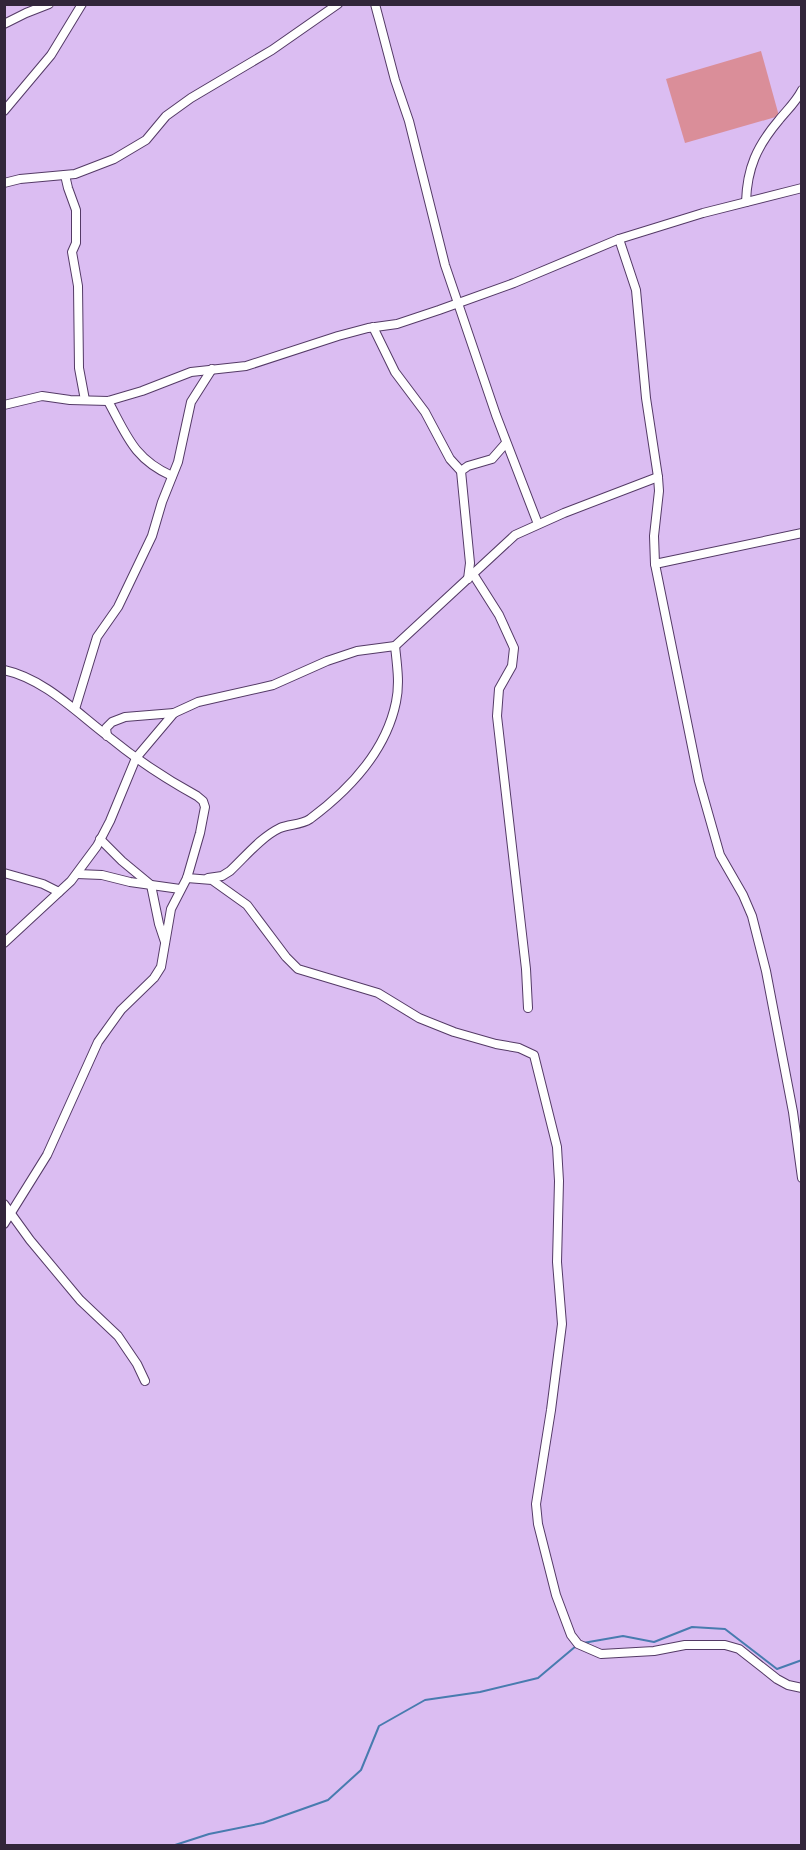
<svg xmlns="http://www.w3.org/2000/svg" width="806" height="1850" viewBox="0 0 806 1850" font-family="'Roboto Condensed',sans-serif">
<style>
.green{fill:#da8e99}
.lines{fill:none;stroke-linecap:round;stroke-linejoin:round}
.stream{stroke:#487baf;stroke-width:2}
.minor-casing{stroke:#543a66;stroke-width:10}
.minor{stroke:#fff;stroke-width:8}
</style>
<rect width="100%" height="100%" fill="#dbbdf2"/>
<polygon class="green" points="761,51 779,116 685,143 666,79"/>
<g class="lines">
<g class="stream">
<polyline points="583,1643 623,1636 654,1642 692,1627 725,1629 777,1669 802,1660"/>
<polyline points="172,1846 209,1834 263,1823 328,1800 361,1770 379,1726 425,1700 480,1692 538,1678 576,1646"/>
</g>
<defs>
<g id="minor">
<polyline points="375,4 395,80 409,121 445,265 496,415 538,524"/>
<polyline points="4,24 26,13 49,4"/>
<polyline points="4,111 51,55 82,4"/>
<polyline points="65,175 68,188 76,210 76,243 72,252 78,286 79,368 85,400"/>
<polyline points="4,183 20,179 75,174 114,159 146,140 166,116 191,98 272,50 338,4"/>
<path d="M746,202C747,168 757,146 779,120C787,110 796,102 802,90"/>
<polyline points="619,239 636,290 646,398 658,477 659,491 654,536 655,564 699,781 720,855 743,895 752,916 766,971 793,1112 802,1178"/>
<polyline points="373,327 395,372 425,412 450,459 461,471"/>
<path d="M108,401C127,436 134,459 172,476"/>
<polyline points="4,405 42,396 70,400 108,401 142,391 191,372 246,366 338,336 368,328 397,324 439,310 514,283 619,239 703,213 802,188"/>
<polyline points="655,564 802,533"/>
<polyline points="473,574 499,615 514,648 512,666 499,689 497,716 526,969 528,1008"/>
<polyline points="468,579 470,563 461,471 468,466 492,459 506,443"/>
<path d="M4,670C45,679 77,713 109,737C137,760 166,779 197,796L203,801L205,807L200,833L187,878L171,909L161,967L154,978L121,1010L98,1042L47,1155L4,1224"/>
<polyline points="75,709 97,637 118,607 152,536 162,502 178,462 191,402 212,369"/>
<polyline points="107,736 106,728 112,722 125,717 174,713"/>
<polyline points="100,839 122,861 151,885 159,924 165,942"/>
<polyline points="4,873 43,884 59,892"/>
<polyline points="77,874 102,875 130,882 180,889"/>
<polyline points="187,878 212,880 247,905 286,957 298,969 378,993 419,1018 454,1032 496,1044 519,1048 534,1055 557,1147 559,1181 557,1262 562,1324 551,1410 536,1504 538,1524 556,1595 571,1635 578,1644 601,1654 654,1651 685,1645 725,1645 739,1649 777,1679 788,1685 802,1688"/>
<path d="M208,878L222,876L230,871C245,857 261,837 280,828C290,824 301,825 310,819C349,790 386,751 396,702C400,684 397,665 395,646"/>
<polyline points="4,943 71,881 97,846 110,821 136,758 174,713 198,702 273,685 327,661 357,651 395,646 515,535 564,513 658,477"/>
<polyline points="4,1204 30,1240 80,1300 118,1336 137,1364 145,1381"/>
</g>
</defs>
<use href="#minor" class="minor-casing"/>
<use href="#minor" class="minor"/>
</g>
<rect width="806" height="1850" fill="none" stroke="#32263a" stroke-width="12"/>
</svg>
